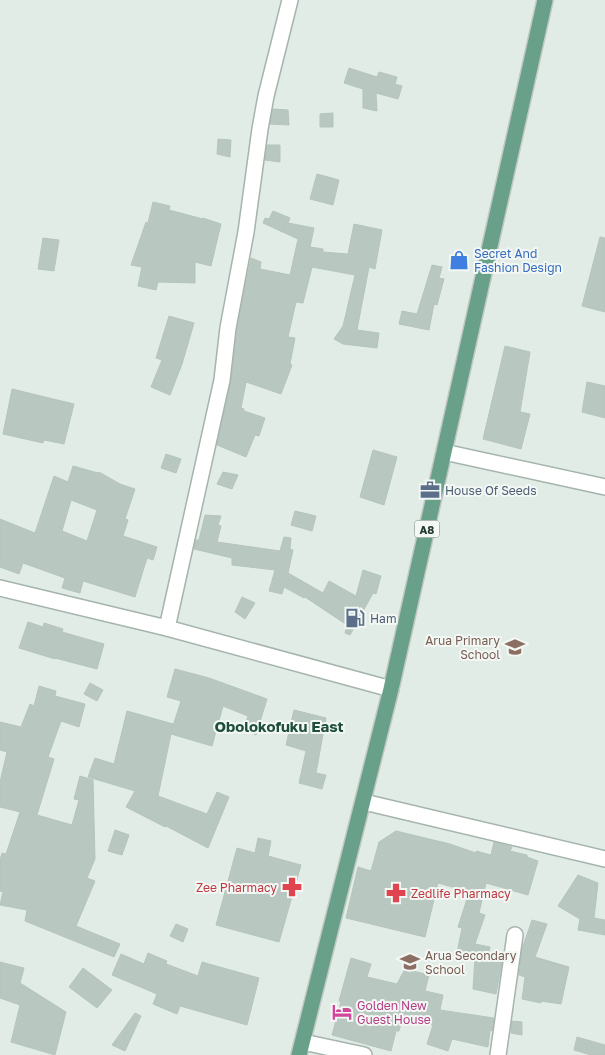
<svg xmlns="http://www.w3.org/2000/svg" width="605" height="1055" viewBox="0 0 605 1055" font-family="'Golos Text',sans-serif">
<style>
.building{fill:#b8c7bf;stroke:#b5c5bc;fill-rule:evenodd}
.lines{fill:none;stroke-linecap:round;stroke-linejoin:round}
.minor-casing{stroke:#a5b4ac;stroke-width:18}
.major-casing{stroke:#c1c8c5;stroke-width:18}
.minor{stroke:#fff;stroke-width:15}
.major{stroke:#68a089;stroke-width:15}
.labels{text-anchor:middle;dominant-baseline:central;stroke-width:4;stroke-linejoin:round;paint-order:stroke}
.shield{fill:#f3f8f5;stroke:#61746c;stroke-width:1}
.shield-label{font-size:11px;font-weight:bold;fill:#233c31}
.shop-label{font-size:12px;fill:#366cbe;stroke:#f3f8f5;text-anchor:start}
.service-label{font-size:12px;fill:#4e5e75;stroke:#f3f8f5;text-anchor:start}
.education-label{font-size:12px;fill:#785e54;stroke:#f3f8f5;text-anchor:end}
.health-label{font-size:12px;fill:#be3a42;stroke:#f3f8f5;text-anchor:end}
.hotel-label{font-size:12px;fill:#b23c85;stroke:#f3f8f5;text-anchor:start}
.quarter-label{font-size:15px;font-weight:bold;fill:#1f4e3b;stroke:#f3f8f5}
</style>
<rect width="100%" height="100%" fill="#e2ece6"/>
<g class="building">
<polygon points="349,68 377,77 379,72 397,77 395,84 402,86 398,99 376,93 377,111 363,108 363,89 344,83"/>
<polygon points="273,109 288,110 289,125 270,124"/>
<polygon points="333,113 333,127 320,127 320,114"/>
<polygon points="218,139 231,140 230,157 217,154"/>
<polygon points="267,145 280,145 280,162 265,160"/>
<polygon points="317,174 339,180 333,205 310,199"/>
<polygon points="153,202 170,206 169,210 203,219 203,218 221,224 211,266 195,262 195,283 158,282 156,290 138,286 142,267 131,265 146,222 148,223"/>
<polygon points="273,211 290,218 288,223 314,228 310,247 323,249 323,252 348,254 354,224 382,230 375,269 369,267 357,330 379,333 377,348 343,344 334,339 343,326 355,275 312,267 303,303 296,302 288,337 295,338 290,364 292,365 281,394 246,382 241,408 244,409 244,411 265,418 259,436 255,435 246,457 217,445 231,382 237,329 251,258 261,262 260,269 290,275 298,239 263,223 265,218 269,219"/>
<polygon points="600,237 605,238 605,312 582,306"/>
<polygon points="43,238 59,240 54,271 38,269"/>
<polygon points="432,265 442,267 439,278 444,279 437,305 434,304 429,330 399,324 402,311 417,314"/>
<polygon points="169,316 194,323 182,364 170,395 151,387 162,360 156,358"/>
<polygon points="505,346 530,352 520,412 530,414 521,449 483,439"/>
<polygon points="587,382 605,386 605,418 582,412"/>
<polygon points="12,389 74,404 64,444 44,440 43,443 3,434"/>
<polygon points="373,450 397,457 384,505 360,497"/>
<polygon points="166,454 181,459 176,473 161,468"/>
<path d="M73,466L98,473L99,472L120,484L135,489L125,519L128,520L123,536L157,547L153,560L147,558L135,597L83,581L80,593L62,588L65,578L23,563L19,574L0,567V519L35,533L54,476L68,482ZM71,500L97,510L87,541L62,531Z"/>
<polygon points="223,472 238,475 232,489 217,484"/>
<polygon points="295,511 316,516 312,531 291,525"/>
<polygon points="205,515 221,516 218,525 221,526 217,542 280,551 284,537 291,538 290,549 293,550 288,573 323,593 329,581 356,596 363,570 381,576 376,594 373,593 350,635 345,633 347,625 305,597 304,598 284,587 282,594 269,591 275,570 232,565 232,558 194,549 196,540 199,540"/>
<polygon points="242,597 255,603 245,619 235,612"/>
<polygon points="28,622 43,627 44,623 63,629 62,632 104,644 97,669 55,658 55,659 19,648"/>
<polygon points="175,669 209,678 267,699 256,735 244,729 248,716 223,706 212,746 171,734 158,796 207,814 217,792 229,797 208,848 166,826 165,827 126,807 135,791 88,777 95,758 114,764 127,711 173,724 172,729 181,701 167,697"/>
<polygon points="90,683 103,690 97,701 84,694"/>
<polygon points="39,686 56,691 55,696 85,704 79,727 61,721 48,757 54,759 37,815 72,825 79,800 74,799 80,776 93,780 95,859 87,878 95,881 76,926 120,944 114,957 25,921 27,910 0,905 3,892 0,891 0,860 2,853 6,854 20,812 0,807 0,782 7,752 0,750 0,722 21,727 30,704 34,706"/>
<polygon points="294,710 326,718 316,773 326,775 322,789 299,783 306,751 286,745"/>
<polygon points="115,830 129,835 122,855 108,851"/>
<polygon points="396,831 450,844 476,853 476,851 491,855 494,842 512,847 510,851 527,855 527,857 538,861 528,895 486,883 479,913 485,915 475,944 490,947 487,962 502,962 496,994 473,989 475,958 457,953 462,928 458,927 467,899 456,888 438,883 425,937 346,918 358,867 371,871 379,842"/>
<polygon points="258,838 271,841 268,856 301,865 279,942 216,925 237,848 255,853"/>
<polygon points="578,875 598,883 594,918 605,920 605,935 578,930 580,919 558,906"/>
<polygon points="532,920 547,924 535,957 569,967 561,1004 541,1001 541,1003 522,999 525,977 519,975 522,949"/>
<polygon points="176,924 188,929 183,942 170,936"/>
<polygon points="148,953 167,961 166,964 198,976 202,962 259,978 247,1025 180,1006 177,1014 153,1004 157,994 112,975 121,954 144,964"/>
<polygon points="351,958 371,964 367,977 397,984 405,969 429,975 425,991 443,995 440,1010 494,1018 492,1031 490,1030 488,1047 452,1039 448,1051 427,1044 433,1025 402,1020 399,1031 396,1031 391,1051 332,1035 341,1002 339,1001"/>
<polygon points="0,962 24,968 20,983 66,1012 55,1055 11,1042 20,1005 0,998"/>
<polygon points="83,968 112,990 97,1008 69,987"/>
<polygon points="135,1013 141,1016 125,1051 112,1045"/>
<polygon points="512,1021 522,1022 522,1035 511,1033"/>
<polygon points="577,1037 605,1045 605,1055 591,1055 574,1050"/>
</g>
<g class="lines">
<defs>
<g id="minor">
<polyline points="444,452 605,487"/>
<polyline points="0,588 167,628 391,689"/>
<polyline points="167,628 222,380 228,328 246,232 260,129 266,96 290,0"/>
<polyline points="364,802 605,859"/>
<polyline points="303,1042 364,1055"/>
<polyline points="498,1055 515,935"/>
</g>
<polyline id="major" points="299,1055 391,689 545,0"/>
</defs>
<use href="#minor" class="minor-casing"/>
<use href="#major" class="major-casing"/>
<use href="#minor" class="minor"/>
<use href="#major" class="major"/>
</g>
<defs>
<symbol id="shop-bare" viewBox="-9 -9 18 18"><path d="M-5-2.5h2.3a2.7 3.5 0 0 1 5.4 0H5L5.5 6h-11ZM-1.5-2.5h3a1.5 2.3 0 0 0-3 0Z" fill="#3f7fe0" stroke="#f3f8f5" stroke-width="2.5" paint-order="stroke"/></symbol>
<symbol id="office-bare" viewBox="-9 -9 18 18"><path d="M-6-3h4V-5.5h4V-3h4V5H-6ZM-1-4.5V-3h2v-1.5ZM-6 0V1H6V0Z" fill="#5c6f8a" stroke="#f3f8f5" stroke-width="2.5" paint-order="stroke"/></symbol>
<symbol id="fuel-bare" viewBox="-9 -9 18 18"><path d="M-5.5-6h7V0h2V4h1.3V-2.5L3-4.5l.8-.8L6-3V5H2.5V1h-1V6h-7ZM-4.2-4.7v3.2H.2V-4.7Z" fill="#5c6f8a" stroke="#f3f8f5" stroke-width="2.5" paint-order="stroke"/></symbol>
<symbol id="school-bare" viewBox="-9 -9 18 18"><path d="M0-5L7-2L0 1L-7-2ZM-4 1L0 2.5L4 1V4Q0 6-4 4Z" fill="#8d6e63" stroke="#f3f8f5" stroke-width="2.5" paint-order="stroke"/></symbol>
<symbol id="pharmacy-bare" viewBox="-9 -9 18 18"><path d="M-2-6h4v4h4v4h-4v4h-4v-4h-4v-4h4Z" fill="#e0444e" stroke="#f3f8f5" stroke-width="2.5" paint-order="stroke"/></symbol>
<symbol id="hotel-bare" viewBox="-9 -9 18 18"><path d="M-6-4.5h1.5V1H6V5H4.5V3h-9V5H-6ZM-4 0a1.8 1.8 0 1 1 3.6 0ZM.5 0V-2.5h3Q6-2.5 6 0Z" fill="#d1479c" stroke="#f3f8f5" stroke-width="2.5" paint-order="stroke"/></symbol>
</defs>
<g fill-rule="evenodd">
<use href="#shop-bare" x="445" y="246" width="28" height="28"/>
<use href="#office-bare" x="416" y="476" width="28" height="28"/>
<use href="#fuel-bare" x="341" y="604" width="28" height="28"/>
<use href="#school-bare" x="501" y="633" width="28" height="28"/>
<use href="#pharmacy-bare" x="278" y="873" width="28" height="28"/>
<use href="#pharmacy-bare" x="382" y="879" width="28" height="28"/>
<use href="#school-bare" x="396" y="948" width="28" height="28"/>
<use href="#hotel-bare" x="328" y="998" width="28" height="28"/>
</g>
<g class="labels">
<rect class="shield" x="414.5" y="520.5" width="25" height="17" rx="4"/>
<g class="shield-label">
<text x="427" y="529">A8</text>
</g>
<g class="shop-label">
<text x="474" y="253">Secret And<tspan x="474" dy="14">Fashion Design</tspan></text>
</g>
<g class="service-label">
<text x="445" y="490">House Of Seeds</text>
<text x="370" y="618">Ham</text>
</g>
<g class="education-label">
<text x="500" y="640">Arua Primary<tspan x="500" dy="14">School</tspan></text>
<text x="425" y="955" text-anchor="start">Arua Secondary<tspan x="425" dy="14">School</tspan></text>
</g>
<g class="health-label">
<text x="277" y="887">Zee Pharmacy</text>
<text x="411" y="893" text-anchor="start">Zedlife Pharmacy</text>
</g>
<g class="hotel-label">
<text x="357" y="1005">Golden New<tspan x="357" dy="14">Guest House</tspan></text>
</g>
<g class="quarter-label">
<text x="279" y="726">Obolokofuku East</text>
</g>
</g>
</svg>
